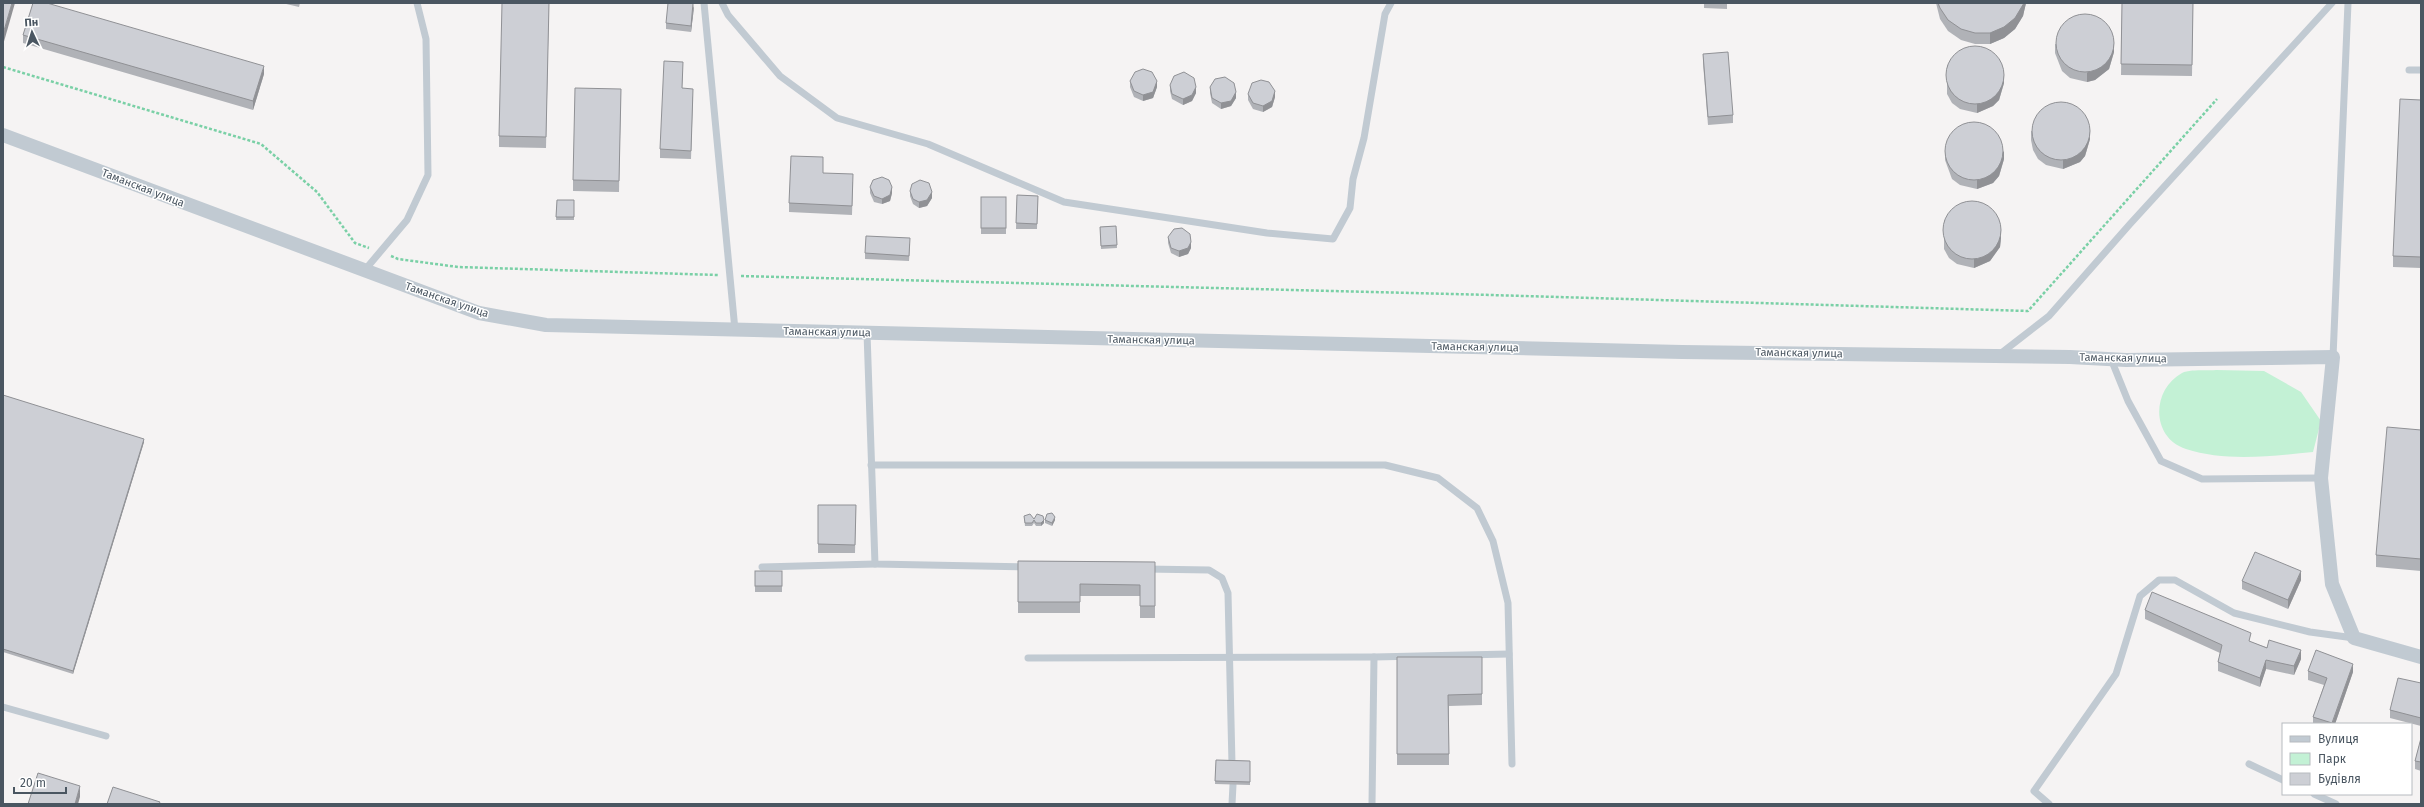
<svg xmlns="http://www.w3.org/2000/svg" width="2424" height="807" viewBox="0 0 2424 807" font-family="'Fira Sans',sans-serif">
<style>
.green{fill:#c3f1d5}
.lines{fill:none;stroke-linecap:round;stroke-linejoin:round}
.path{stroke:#7ad0a6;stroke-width:2.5;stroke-dasharray:3 2;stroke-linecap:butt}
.service{stroke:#c1cad2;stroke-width:7}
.minor{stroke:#c1cad2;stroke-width:14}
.wall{fill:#b0b2b7}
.shaded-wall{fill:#909195}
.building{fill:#cdcfd5;stroke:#909195}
.labels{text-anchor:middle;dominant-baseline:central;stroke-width:3;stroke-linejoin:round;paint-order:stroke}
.street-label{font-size:11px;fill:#4a5661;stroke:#fff}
</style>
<rect width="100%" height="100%" fill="#f5f3f3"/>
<path class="green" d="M2216,370L2264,371L2301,392L2321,421L2313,452C2273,456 2225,462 2186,449C2151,438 2151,390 2182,373C2190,369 2206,371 2216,370Z"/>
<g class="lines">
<g class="path">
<polyline points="3,67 261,144 317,192 355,243 369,248"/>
<polyline points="391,256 398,259 458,267 718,275"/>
<polyline points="741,276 1491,295 2028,311 2217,99"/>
</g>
<g class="service">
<polyline points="704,3 735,330"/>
<polyline points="722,3 728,15 780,76 837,118 928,144 1064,202 1267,233 1333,239 1350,208 1353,179 1364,138 1385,14 1391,3"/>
<polyline points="2409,70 2421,70"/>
<polyline points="364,271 407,220 428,175 426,39 417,3"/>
<polyline points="867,333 875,564 1026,567"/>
<polyline points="2000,354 2049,316 2130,224 2332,3"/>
<polyline points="2333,357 2348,3"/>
<polyline points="2111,359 2128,401 2161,461 2202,479 2321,478"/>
<polyline points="871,465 1385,465 1438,478 1477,508 1493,541 1508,603 1512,764"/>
<polyline points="762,567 875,564"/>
<polyline points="1146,569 1209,570 1222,578 1228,593 1232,764"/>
<polyline points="1028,658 1374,657 1509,654"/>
<polyline points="3,707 106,736"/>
<polyline points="2249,764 2283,780"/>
<polyline points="2314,794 2336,804"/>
<polyline points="1232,804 1233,785"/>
<polyline points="1372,804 1374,657"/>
<polyline points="2049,804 2034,791 2116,674 2140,596 2159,580 2175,580 2234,613 2310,632 2354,638"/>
</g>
<polyline class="minor" points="3,135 479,313 546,325 1682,352 2070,357 2126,360 2333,357 2321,478 2332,584 2354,638 2421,657"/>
</g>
<g class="wall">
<polygon points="282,3 300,3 299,7"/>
<polygon points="549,3 546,148 499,147 499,136"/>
<polygon points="1704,3 1727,3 1727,9 1704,8"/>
<polygon points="1936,3 2026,3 2023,16 2015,29 2004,38 1990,44 1975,44 1961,40 1948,31 1940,19"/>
<polygon points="2122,3 2193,3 2192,76 2121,75"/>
<polygon points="694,7 691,32 666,29 666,23"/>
<polygon points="23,35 264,74 253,110 23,43"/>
<polygon points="2055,44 2114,52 2109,69 2095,80 2087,82 2070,78 2062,71 2055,53"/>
<polygon points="1703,54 1733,115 1733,123 1708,125 1703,63"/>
<polygon points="1947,65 2004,83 1999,100 1993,106 1977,113 1960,109 1952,103 1947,94"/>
<polygon points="683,71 682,88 693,97 691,159 660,158 660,149"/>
<polygon points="1130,81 1157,87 1153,98 1143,101 1134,97 1130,87"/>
<polygon points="1170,85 1196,93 1192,101 1183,105 1172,99 1170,91"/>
<polygon points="1210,87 1236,98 1231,106 1221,109 1212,103 1210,93"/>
<polygon points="621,89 619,192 573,191 573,180"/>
<polygon points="1248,94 1275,97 1272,107 1263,112 1253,109 1248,100"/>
<polygon points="2421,100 2421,268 2393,267 2393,256"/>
<polygon points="2031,131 2090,139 2085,156 2080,162 2063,169 2046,165 2038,159 2033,150 2031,140"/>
<polygon points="1945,151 2004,159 1999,176 1993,183 1977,189 1960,185 1952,179 1945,160"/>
<polygon points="823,173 853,182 852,215 789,212 789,203"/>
<polygon points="870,187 892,193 890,201 882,204 874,202 870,193"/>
<polygon points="910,191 932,198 927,206 919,208 913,204 910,196"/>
<polygon points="1017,195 1038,196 1037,229 1016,229"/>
<rect x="981" y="197" width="25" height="37"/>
<polygon points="557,200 574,200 574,220 556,220"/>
<polygon points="1944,220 2001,238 2000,247 1990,261 1974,268 1957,264 1949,258 1944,249"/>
<polygon points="1116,226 1117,248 1101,249 1100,227"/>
<polygon points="1168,237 1191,248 1188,254 1179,257 1171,253 1168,243"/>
<polygon points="910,244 909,261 865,259 865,253"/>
<polygon points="3,395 144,442 73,674 3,652"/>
<polygon points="2421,430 2421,571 2376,567 2376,555"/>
<polygon points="818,505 856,505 855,553 818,553"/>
<polygon points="1024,516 1034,519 1044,523 1041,526 1036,526 1034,523 1032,526 1025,526"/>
<polygon points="1045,520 1055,520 1052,526 1045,523"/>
<polygon points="1018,561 1155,562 1155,618 1140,618 1140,596 1080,596 1080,613 1018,613"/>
<rect x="755" y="571" width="27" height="21"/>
<polygon points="2301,580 2288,609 2242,589 2242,581"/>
<polygon points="2145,610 2251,642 2301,659 2294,675 2266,669 2260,687 2218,671 2218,662 2220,653 2145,619"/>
<polygon points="1397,657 1482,657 1482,705 1449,706 1449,765 1397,765"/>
<polygon points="2308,671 2353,672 2335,724 2313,724 2313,717 2324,685 2308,680"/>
<polygon points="2421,683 2421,726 2390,718 2390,710"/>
<polygon points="2421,738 2421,771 2415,769 2415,761"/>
<polygon points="1216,760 1250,761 1250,785 1215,784"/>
</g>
<g class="shaded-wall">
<polygon points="12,3 15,3 3,45 3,34"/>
<polygon points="694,3 694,7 691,32 691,26"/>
<polygon points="2024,3 2026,3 2023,16 2015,29 2004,38 1990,44 1990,33"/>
<polygon points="2114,43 2114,52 2109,69 2095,80 2087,82 2087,73"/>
<polygon points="264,66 264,74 253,110 253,101"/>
<polygon points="2004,75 2004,83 1999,100 1993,106 1977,113 1977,104"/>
<polygon points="1157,81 1157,87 1153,98 1143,101 1143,95"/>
<polygon points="1196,87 1196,93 1192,101 1183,105 1183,99"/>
<polygon points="1275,91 1275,97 1272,107 1263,112 1263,106"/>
<polygon points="1236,92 1236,98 1231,106 1221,109 1221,103"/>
<polygon points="2090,131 2090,139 2085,156 2080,162 2063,169 2063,160"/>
<polygon points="2004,151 2004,159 1999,176 1993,183 1977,189 1977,180"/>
<polygon points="892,187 892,193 890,201 882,204 882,199"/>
<polygon points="932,192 932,198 927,206 919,208 919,202"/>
<polygon points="2001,230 2001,238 2000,247 1990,261 1974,268 1974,259"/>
<polygon points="1191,242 1191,248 1188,254 1179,257 1179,251"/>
<polygon points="144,439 144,442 73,674 73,671"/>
<polygon points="1055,517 1055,520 1052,526 1052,523"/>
<polygon points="1044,520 1044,523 1041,526 1041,523"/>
<polygon points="2301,571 2301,580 2288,609 2288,600"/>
<polygon points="2301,650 2301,659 2294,675 2294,666"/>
<polygon points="2266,660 2266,669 2260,687 2260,678"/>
<polygon points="2353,664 2353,672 2335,724 2332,724"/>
<polygon points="80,786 80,797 78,804 75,804"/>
</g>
<g class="building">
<polygon points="3,3 12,3 3,34"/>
<polygon points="33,3 47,3 264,66 253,101 23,35"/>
<polygon points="502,3 549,3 546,137 499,136"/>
<polygon points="668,3 693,3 691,26 666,23"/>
<polygon points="1938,3 2024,3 2015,18 2004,27 1990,33 1975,33 1961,29 1948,20 1940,8"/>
<polygon points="2122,3 2193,3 2192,65 2121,64"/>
<circle cx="2085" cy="43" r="29"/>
<circle cx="1975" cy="75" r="29"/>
<polygon points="1728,52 1733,115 1708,117 1703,54"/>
<polygon points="664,61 683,62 682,88 693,89 691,151 660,149"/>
<polygon points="1143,69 1152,72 1157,81 1153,92 1143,95 1134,91 1130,81 1135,72"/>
<polygon points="1184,72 1194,78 1196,87 1192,95 1183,99 1172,94 1170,85 1174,76"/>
<polygon points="1225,77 1234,83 1236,92 1231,101 1221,103 1212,98 1210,87 1215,79"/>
<polygon points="1261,80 1269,82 1275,91 1272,101 1263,106 1253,103 1248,94 1252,83"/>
<polygon points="575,88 621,89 619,181 573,180"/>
<polygon points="2400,99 2421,100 2421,257 2393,256"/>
<circle cx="2061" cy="131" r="29"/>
<circle cx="1974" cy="151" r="29"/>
<polygon points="791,156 823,157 823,173 853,174 852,206 789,203"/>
<polygon points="882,177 889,180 892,187 890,195 882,199 874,196 870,187 873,180"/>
<polygon points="920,180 929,183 932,192 927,200 919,202 913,199 910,191 912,184"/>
<polygon points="1017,195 1038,196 1037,224 1016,223"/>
<rect x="981" y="197" width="25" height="31"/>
<polygon points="557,200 574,200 574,217 556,217"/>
<circle cx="1972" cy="230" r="29"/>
<polygon points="1116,226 1117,245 1101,246 1100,227"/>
<polygon points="1182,228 1190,234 1191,242 1188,248 1179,251 1171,248 1168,237 1174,229"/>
<polygon points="866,236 910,238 909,256 865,253"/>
<polygon points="3,395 144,439 73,671 3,649"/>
<polygon points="2387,427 2421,430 2421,559 2376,555"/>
<polygon points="818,505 856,505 855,545 818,544"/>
<polygon points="1052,513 1055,517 1052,523 1045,520 1047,514"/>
<polygon points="1030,514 1034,519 1037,514 1043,516 1044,520 1041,523 1036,523 1034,520 1032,523 1025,523 1024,516"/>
<polygon points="2255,552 2301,571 2288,600 2242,581"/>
<polygon points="1018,561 1155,562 1155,606 1140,606 1140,585 1080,584 1080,602 1018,602"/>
<rect x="755" y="571" width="27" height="15"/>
<polygon points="2152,592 2251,633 2249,641 2267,648 2269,640 2301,650 2294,666 2266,660 2260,678 2218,662 2222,645 2145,610"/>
<polygon points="2316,650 2353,664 2332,723 2313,717 2327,678 2308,671"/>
<polygon points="1397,657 1482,657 1482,694 1448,695 1449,754 1397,754"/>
<polygon points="2398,678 2421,683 2421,718 2390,710"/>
<polygon points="2421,738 2421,762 2415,761"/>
<polygon points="1216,760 1250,761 1250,782 1215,781"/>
<polygon points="38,773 80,786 75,804 28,804"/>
<polygon points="113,787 160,802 159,804 107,804"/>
</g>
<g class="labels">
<g class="street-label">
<text transform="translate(143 188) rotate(21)">Таманская улица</text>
<text transform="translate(447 300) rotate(19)">Таманская улица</text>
<text transform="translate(827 332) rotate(1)">Таманская улица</text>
<text transform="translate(1151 340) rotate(1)">Таманская улица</text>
<text transform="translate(1475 347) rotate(1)">Таманская улица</text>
<text transform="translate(1799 353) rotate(1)">Таманская улица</text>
<text transform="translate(2123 358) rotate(1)">Таманская улица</text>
</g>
</g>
<rect width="2424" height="807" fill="none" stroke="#4a5661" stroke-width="8"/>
<rect x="2282" y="723" width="130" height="72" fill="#ffffff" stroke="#b7bbc0"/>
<rect x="2290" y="736" width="20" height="6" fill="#c1cad2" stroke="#b7bbc0"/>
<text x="2318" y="743" font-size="12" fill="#4a5661">Вулиця</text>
<rect x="2290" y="753" width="20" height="12" fill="#c3f1d5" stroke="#b7bbc0"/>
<text x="2318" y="763" font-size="12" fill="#4a5661">Парк</text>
<rect x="2290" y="773" width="20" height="12" fill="#cdcfd5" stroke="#b7bbc0"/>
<text x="2318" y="783" font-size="12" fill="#4a5661">Будівля</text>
<g transform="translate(32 32) rotate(356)" stroke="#ffffff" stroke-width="3" paint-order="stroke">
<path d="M0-3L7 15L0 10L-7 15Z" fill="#4a5661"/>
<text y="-6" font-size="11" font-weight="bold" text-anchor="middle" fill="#4a5661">Пн</text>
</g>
<path d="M14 787v6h52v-6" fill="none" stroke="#4a5661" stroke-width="2"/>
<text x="20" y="787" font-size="12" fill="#4a5661" stroke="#ffffff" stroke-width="3" paint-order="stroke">20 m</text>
</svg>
